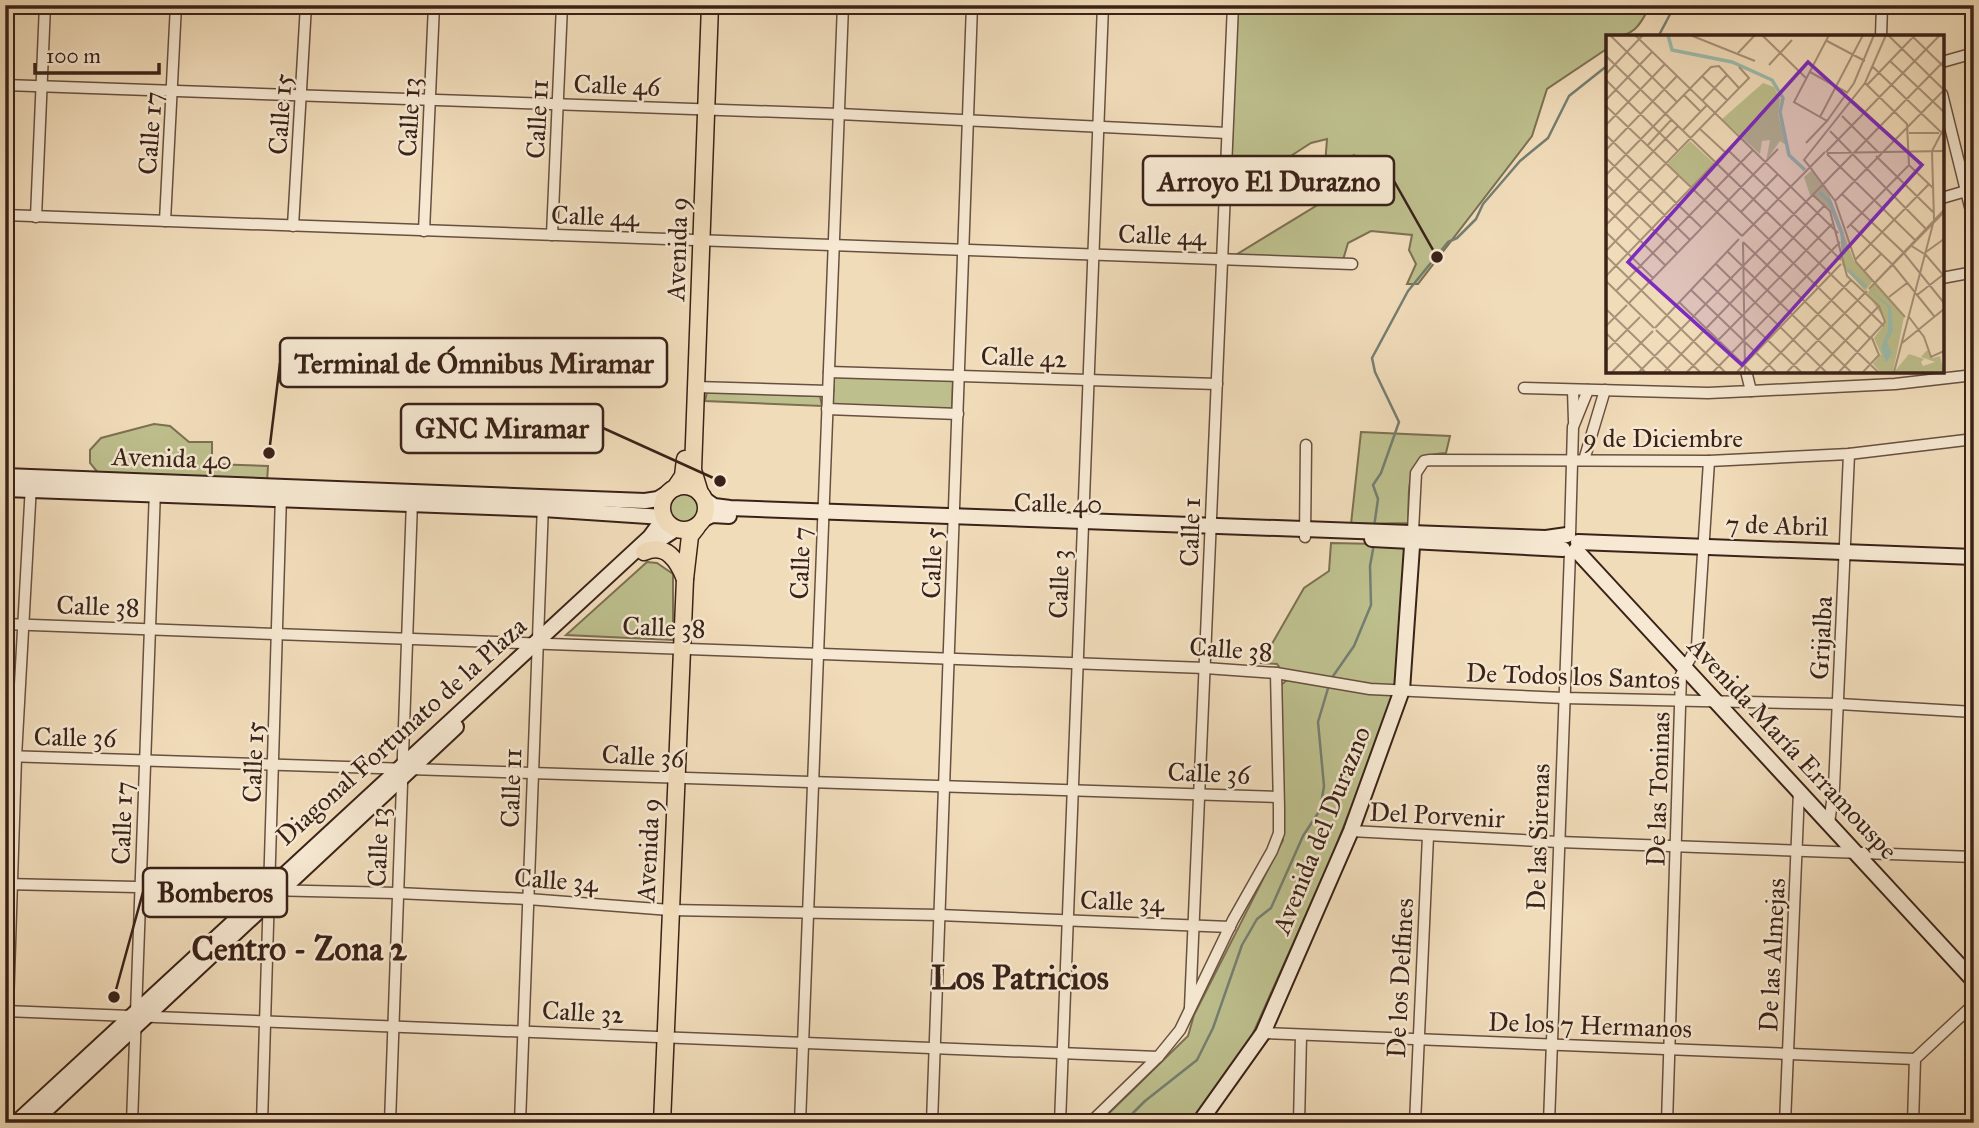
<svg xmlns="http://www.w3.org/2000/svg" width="1979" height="1128" viewBox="0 0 1979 1128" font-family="'IM FELL Great Primer',serif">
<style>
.green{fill:#bdbf8d;stroke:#7c7052;stroke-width:2}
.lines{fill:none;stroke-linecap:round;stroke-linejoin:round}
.stream{stroke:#747e71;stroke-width:2.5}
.street-casing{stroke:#685040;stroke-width:13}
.secondary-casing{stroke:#3a2218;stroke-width:18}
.primary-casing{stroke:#3a2218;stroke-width:19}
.street{stroke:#f6e8d2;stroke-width:10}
.secondary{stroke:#f6e8d2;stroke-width:14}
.primary{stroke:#f1dcba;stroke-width:16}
.labels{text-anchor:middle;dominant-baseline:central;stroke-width:5;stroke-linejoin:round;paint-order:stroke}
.street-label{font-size:26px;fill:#3a2218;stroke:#f6e8d2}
.district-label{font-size:33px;font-weight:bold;fill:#3a2218;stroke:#f6e8d2}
.inset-river{fill:none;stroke:#9bbcad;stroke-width:3.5}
.inset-road{fill:none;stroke:#a89279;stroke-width:2}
.view{fill:#7b2cbf;fill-opacity:0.15;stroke:#7b2cbf;stroke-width:3.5}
.inset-edge{fill:none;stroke:#3a2218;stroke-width:3.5}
.leader{fill:none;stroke:#3a2218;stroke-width:2.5}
.callout-dot{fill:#3a2218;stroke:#f6e8d2;stroke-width:2.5}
.callout{fill:#f6e8d2;stroke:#3a2218;stroke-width:2.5}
.callout-label{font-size:28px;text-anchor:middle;font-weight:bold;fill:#3a2218}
</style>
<rect width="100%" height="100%" fill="#f1dcba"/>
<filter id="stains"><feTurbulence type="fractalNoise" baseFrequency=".00286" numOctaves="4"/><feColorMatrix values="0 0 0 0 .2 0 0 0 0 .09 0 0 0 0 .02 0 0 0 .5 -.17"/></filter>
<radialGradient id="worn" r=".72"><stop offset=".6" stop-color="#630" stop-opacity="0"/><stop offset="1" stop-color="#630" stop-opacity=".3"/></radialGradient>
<g class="green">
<path d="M1238,5H1650C1640,27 1633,37 1608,37V48L1547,89L1532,136L1418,284H1407L1416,264L1409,250L1412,235L1371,231L1348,243L1343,260L1234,256L1365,176L1363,165L1354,155L1333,168L1325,165L1327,139L1311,143L1283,161L1281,181L1274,185C1252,181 1247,192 1230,190Z"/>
<polygon points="834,376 953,380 952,411 832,407"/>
<polygon points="707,392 820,396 822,406 705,401"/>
<polygon points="154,424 170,426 189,442 212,442 212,464 268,466 267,483 99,474 90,463 90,450 101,438"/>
<path d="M1361,432L1450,436L1446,453C1402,454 1410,491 1408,523L1351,524Z"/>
<circle cx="683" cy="509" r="15"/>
<polygon points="1331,543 1379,544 1407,549 1398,681 1376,744 1330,861 1246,1049 1193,1123 1099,1123 1188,1036 1194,1015 1283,840 1280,686 1288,679 1277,664 1261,663 1304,588 1329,571"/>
<polygon points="647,562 657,563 673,574 673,640 566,635"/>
</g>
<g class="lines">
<g class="stream">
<polyline points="1658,37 1675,5"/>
<polyline points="1374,527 1378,499 1373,485 1381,473 1399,422 1375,372 1372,358 1408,291 1448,242 1457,238 1476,219 1483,204 1520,161 1548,138 1569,96 1608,65"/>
<polyline points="1331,679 1354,646 1371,605 1370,566 1374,544"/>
<polyline points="1123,1123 1145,1101 1197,1060 1213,1028 1242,945 1257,919 1271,908 1303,836 1320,810 1324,786 1318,722 1329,685"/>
</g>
<defs>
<g id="street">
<polyline points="1881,37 1882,5"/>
<polyline points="1942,62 1974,53"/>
<polyline points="5,85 839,114 1227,133"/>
<polyline points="1942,94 1974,223"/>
<polyline points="1942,198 1966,191"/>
<polyline points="5,215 1352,264"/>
<polyline points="36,217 45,5"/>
<polyline points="165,221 176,5"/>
<polyline points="293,226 306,5"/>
<polyline points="424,231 434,5"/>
<polyline points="552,235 562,5"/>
<polyline points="1942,278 1974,272"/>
<polyline points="829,372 1217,384"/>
<polyline points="696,387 828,391"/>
<polyline points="1524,388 1708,393 1751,391 1746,371"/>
<polyline points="1573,390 1574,421"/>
<polyline points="1751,391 1895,384 1974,375"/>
<polyline points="827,409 958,414"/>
<polyline points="1584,460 1605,390"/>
<polyline points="1413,531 1416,473 1424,461 1430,460 1709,461 1849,454 1974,439"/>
<polyline points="1570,535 1573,427 1588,390"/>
<polyline points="1305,537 1306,445"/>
<polyline points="5,624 1205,668 1276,673 1370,689 1564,698 1839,704 1974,712"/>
<polyline points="5,756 1278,797"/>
<polyline points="1829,823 1834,788 1849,454"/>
<polyline points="1351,831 1559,842 1974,857"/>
<polyline points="5,884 397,893 528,899 670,910 939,915 1230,927"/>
<polyline points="1190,1008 1233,5"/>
<polyline points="5,1011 1158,1057"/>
<polyline points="1263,1033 1915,1059"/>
<polyline points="5,1099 16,757 31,485"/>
<polyline points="132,1123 155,490"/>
<polyline points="262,1123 281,495"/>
<polyline points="390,1123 412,501"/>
<polyline points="520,1123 543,504"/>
<polyline points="800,1123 843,5"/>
<polyline points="932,1123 972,5"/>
<polyline points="1060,1123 1103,5"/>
<polyline points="1090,1123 1158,1057 1180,1030 1233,920 1272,851 1279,833 1279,808 1276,673"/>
<polyline points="1299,1123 1301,1036"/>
<polyline points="1415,1123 1428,836"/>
<polyline points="1549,1123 1570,552"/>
<polyline points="1667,1123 1681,675 1697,646 1709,461"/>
<polyline points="1785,1123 1799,791"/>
<polyline points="1913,1123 1915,1059 1974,1004"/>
</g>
<g id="secondary">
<polyline points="5,476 645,501 658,499 669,492"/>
<polyline points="5,489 543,509 663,517"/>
<polyline points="704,499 714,506 730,508 1546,538 1567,535"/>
<polyline points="704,519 712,515 729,516"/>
<polyline points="1372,539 1563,549"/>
<polyline points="1578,542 1974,557"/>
<polyline points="653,544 676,529"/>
<polyline points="1576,550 1974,981"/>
<polyline points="16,1123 650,537 664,518"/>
<polyline points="32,1123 456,727"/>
<polyline points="1199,1123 1263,1033 1351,831 1402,690 1413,532"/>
</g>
<g id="primary">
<circle cx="684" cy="508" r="22"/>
<polyline points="675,488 683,476 685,459"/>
<polyline points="700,493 693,470 710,5"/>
<path d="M644,552C666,542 678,561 685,579"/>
<polyline points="662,1123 685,579 690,536 697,527"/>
</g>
</defs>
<use href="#street" class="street-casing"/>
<use href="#secondary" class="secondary-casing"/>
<use href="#primary" class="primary-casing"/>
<use href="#street" class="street"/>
<use href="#secondary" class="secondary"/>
<use href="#primary" class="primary"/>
</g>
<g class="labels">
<g class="street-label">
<text transform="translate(617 85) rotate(2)">Calle 46</text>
<text transform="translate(280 114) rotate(-86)">Calle 15</text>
<text transform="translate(409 117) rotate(-87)">Calle 13</text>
<text transform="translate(537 119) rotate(-87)">Calle 11</text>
<text transform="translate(150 133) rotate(-86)">Calle 17</text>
<text transform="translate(595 216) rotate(2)">Calle 44</text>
<text transform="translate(1162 235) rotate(2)">Calle 44</text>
<text transform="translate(677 249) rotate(-88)">Avenida 9</text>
<text transform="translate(1024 357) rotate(2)">Calle 42</text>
<text x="1663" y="438">9 de Diciembre</text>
<text transform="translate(172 458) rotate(2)">Avenida 40</text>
<text transform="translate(1058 503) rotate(1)">Calle 40</text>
<text transform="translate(1777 525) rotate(2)">7 de Abril</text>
<text transform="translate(1190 532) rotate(-88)">Calle 1</text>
<text transform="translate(800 563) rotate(-88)">Calle 7</text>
<text transform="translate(932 563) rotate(-88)">Calle 5</text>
<text transform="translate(1059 584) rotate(-88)">Calle 3</text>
<text transform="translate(98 606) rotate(2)">Calle 38</text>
<text transform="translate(664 627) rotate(2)">Calle 38</text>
<text transform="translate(1821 638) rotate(-87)">Grijalba</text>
<text transform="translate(1231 649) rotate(4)">Calle 38</text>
<text transform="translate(1573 676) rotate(2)">De Todos los Santos</text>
<text transform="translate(401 731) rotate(-42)">Diagonal Fortunato de la Plaza</text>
<text transform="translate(75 737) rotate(1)">Calle 36</text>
<text transform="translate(1793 748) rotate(47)">Avenida María Erramouspe</text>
<text transform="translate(643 756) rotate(3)">Calle 36</text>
<text transform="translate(253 762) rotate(-88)">Calle 15</text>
<text transform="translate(1209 773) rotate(2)">Calle 36</text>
<text transform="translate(511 788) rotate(-88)">Calle 11</text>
<text transform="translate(1658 789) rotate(-88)">De las Toninas</text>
<text transform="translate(1437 815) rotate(3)">Del Porvenir</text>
<text transform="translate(122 823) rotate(-88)">Calle 17</text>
<text transform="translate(1321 830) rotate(-68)">Avenida del Durazno</text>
<text transform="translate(1538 837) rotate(-88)">De las Sirenas</text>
<text transform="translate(378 847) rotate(-88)">Calle 13</text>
<text transform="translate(648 850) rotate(-87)">Avenida 9</text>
<text transform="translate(556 880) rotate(4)">Calle 34</text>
<text transform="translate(1122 901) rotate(2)">Calle 34</text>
<text transform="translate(1772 955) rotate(-87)">De las Almejas</text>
<text transform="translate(1400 978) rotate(-87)">De los Delfines</text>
<text transform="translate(583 1012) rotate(3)">Calle 32</text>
<text transform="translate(1590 1025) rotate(2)">De los 7 Hermanos</text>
</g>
<g class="district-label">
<text x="299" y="949">Centro - Zona 2</text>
<text x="1020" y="978">Los Patricios</text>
</g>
</g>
<g transform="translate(1606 35)">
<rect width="338" height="338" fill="#f1dcba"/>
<path d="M157,48L168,52L174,64L172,79L180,110L174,106L160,126L164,105L156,106L154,119L116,84ZM84,106L108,128L85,152L61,129ZM206,135L222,156L248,226L267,246L259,256L236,230L235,201L224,174L204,160L198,142ZM269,249L298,282L287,337H274L267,329L275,319L268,303L280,287L261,258ZM321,315L327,323L334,321L338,337H288L303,319L318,324L315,327L317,331L329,327L315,322Z" fill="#bdbf8d"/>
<path d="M261,253L285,272L287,296L281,307L286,318L280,328L275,312L282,296V272Z" fill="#9bbcad"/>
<path class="inset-river" d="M62,0L66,15L126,27L166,45L177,63L174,77L183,120L199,135M213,157L224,167L236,198L238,220M242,235L260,252"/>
<path class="inset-road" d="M4,0L71,67M29,0L232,198M84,0L149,26M156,0L201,44M282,0L338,55M305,0L338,32M221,6L259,26M132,18L149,0M0,21L278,291M284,26L338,77M163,30L186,5M267,32L338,100M204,37L242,58M0,39L37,0M96,41L121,65M0,45L72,116M259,48L301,89L303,130L328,154M261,50L309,0M78,60L95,77M0,65L46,17M96,66L121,40M247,66L289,105M0,71L136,201M236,81L272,117M214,82L257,0M221,86L248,48L268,0M0,90L59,29M94,94L120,118M76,96L101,70M224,96L321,195M303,98H333M0,100L96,193M200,108L221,86L188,67L223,0M41,111L65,85M0,115L71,41M122,115L235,225M326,116L338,93M220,117L334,0M221,118L338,116M221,119L310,206M270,121L328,178M0,123L84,205M204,132L198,125L259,48L280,0M204,132L229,166L250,227L299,282M0,140L105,32L113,31L133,53M97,140L265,304M0,149L71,218M206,159L224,176L241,241L273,271L279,287L233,337M236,159L297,217L338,268M0,165L72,91M229,166L338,55M0,172L59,230M338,175L263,254L338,177M135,177L172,139M0,190L143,43L133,32M245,190L287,230L328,281M241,193L303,130M0,197L47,243M136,201L219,117M137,207L272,337M137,207L139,337M304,210L320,220L338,241M0,216L72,141M122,217L245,337M320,217L338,204M0,221L119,337M249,225L323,149M110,229L220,337M258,236L275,219M0,241L134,102M97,243L195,337M0,246L48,293M85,255L170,337M10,256L147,115M311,260L338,239M283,262L301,248M73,267L145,337M23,268L172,114M0,274L65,337M303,282L318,302L325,322L338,316M0,291L21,270M225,292L261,256M49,293L133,204M50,295L94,337M0,298L39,337M296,308L338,274M0,316L34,282M6,337L47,296M33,337L338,26M58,337L219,170M81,337L226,189M107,337L234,207M131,337L235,229M156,337L245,245M181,337L225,292M209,337L273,271M257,337L273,320L266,303M288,337L328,185L326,116"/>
<path class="view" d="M202,27L316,130L136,330L22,227Z"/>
<rect width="338" height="338" class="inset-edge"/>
</g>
<path class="leader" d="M1437 257L1394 181M269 453L280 363M720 481L603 428M114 997L143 892"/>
<g class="callout-dot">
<circle cx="1437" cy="257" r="7"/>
<circle cx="269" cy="453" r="7"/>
<circle cx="720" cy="481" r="7"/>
<circle cx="114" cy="997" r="7"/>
</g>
<g class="callout">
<rect x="1143" y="156" width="251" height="49" rx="7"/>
<rect x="280" y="338" width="387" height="49" rx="7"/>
<rect x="401" y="404" width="202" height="49" rx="7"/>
<rect x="143" y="868" width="144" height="49" rx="7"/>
</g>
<g class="callout-label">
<text x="1269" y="191">Arroyo El Durazno</text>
<text x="474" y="373">Terminal de Ómnibus Miramar</text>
<text x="502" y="438">GNC Miramar</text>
<text x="215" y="902">Bomberos</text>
</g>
<rect width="1979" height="1128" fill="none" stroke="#f1dcba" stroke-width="28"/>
<rect x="7" y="7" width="1965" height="1114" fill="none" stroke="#3a2218" stroke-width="3.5"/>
<rect x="14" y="14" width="1951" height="1100" fill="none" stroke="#3a2218" stroke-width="2"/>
<path d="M35 63v10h124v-10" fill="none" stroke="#3a2218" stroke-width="3.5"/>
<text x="46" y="63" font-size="21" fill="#3a2218" stroke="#f6e8d2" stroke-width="5" paint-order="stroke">100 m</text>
<rect width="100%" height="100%" filter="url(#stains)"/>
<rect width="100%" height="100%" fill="url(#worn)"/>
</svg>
